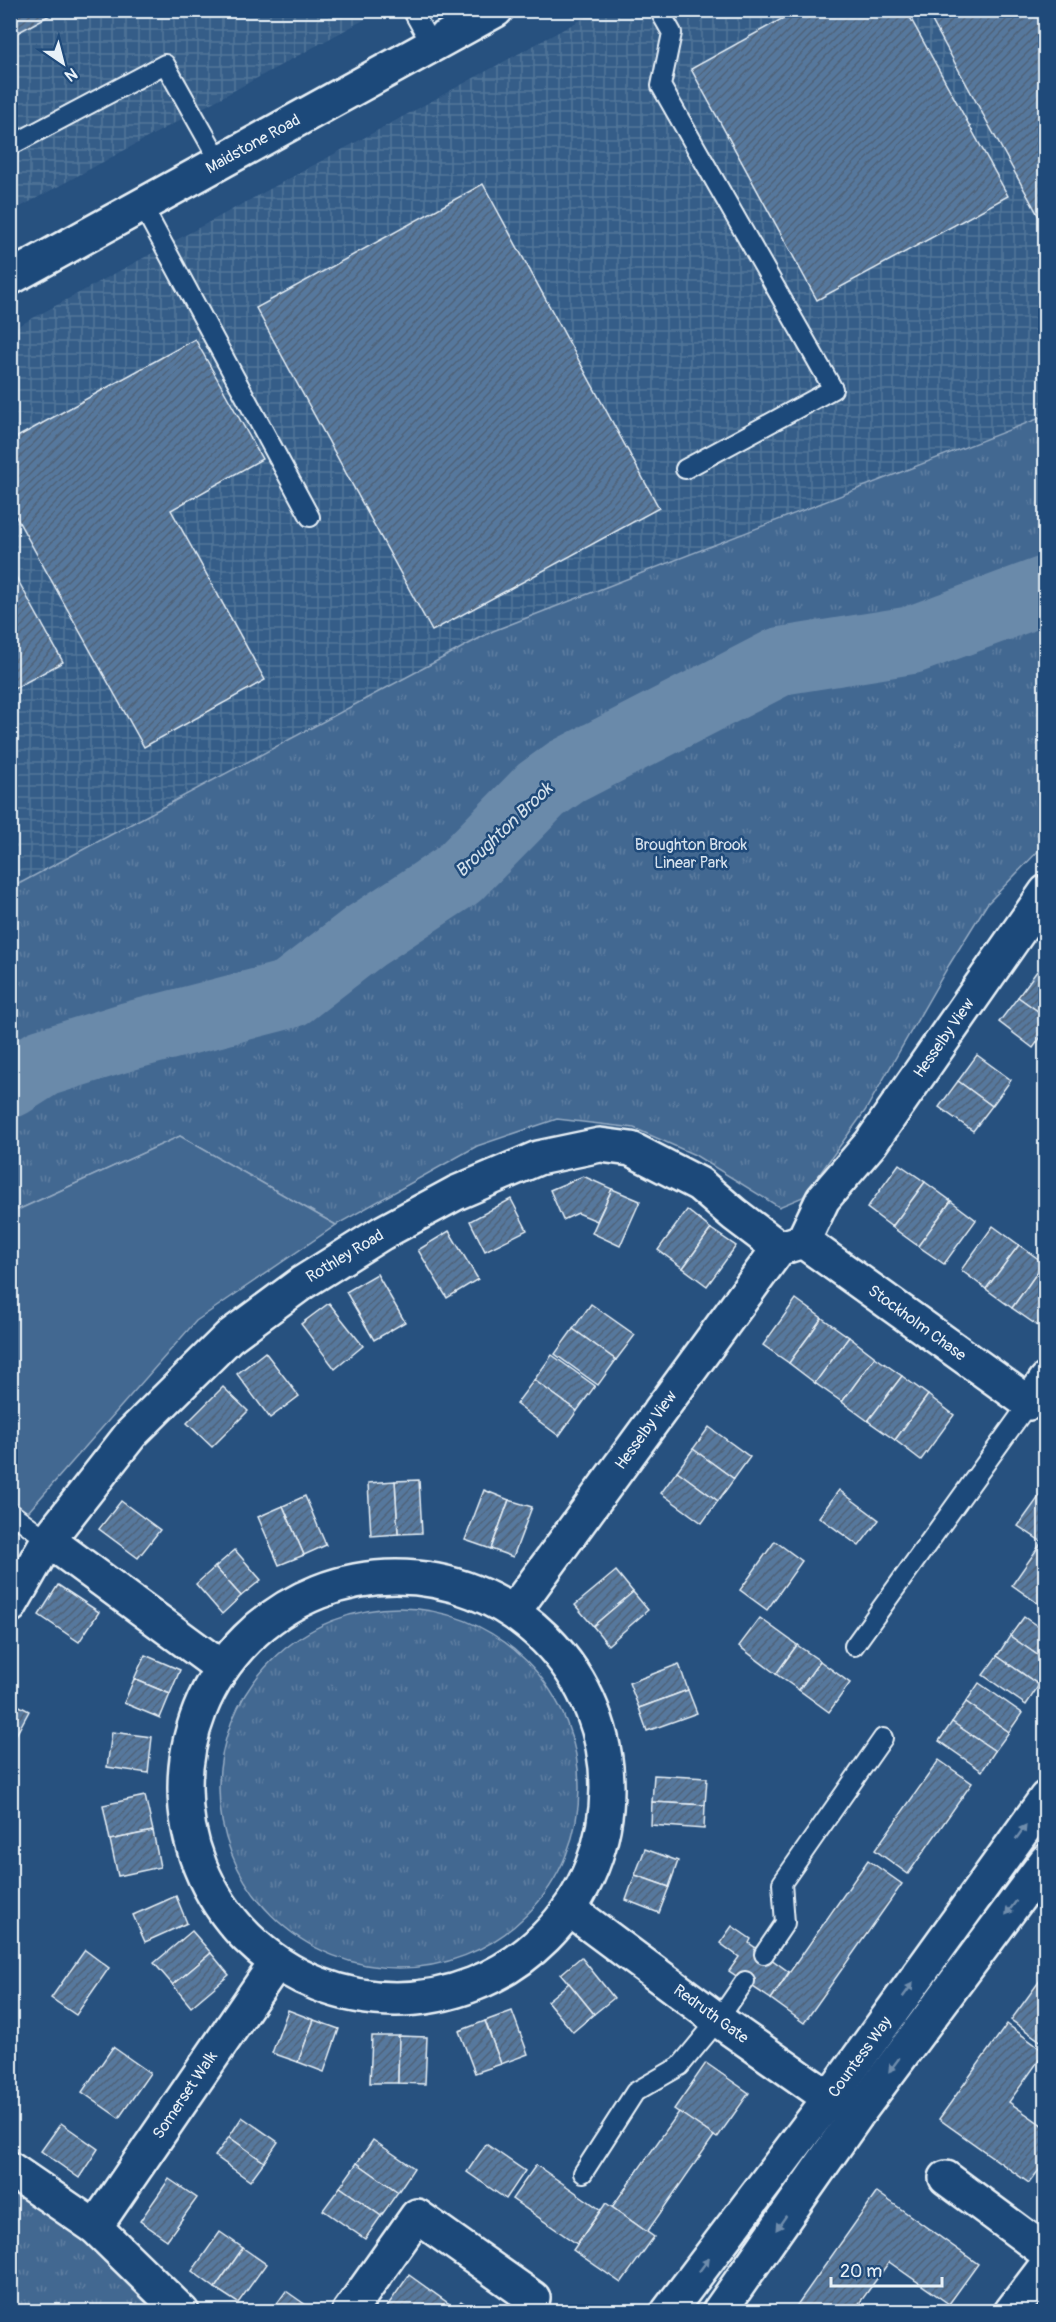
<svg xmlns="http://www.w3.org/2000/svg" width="1056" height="2322" viewBox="0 0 1056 2322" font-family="Pangolin,sans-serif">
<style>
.industrial{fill:url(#industrial-grid)}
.park{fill:url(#park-tufts);stroke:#96acc4;stroke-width:1.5}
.garden{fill:#436891;stroke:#96acc4;stroke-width:1.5}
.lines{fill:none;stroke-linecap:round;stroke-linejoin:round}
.river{stroke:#6b8aaa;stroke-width:68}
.building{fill:url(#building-hatch);stroke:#e8f1f8;stroke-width:1.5}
.lane-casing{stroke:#e8f1f8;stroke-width:22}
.street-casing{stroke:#e8f1f8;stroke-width:38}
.secondary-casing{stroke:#e8f1f8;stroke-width:38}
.lane{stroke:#1f4a7a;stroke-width:18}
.street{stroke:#1f4a7a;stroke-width:33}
.secondary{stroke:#1f4a7a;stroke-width:33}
.oneway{fill:#6f8dac}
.labels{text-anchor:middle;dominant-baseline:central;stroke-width:5;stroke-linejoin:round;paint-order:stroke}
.street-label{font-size:16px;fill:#e8f1f8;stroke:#1f4a7a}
.park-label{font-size:16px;fill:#d8e3ee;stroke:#1f4a7a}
.water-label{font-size:18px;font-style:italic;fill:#d5e2ec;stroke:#1f4a7a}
</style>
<defs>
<pattern id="industrial-grid" width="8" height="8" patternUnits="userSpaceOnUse" patternTransform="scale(1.5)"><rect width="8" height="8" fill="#355d88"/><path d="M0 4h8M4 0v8" fill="none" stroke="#52759a"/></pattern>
<pattern id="park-tufts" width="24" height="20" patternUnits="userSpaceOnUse" patternTransform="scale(1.5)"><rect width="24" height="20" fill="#436891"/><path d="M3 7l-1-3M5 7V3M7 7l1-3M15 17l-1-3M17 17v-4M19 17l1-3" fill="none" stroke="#5e7ea1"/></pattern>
<pattern id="building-hatch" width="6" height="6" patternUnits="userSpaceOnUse" patternTransform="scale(1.5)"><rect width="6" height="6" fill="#57789d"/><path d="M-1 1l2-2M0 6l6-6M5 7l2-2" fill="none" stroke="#4f6278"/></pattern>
</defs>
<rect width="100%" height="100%" fill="#27517f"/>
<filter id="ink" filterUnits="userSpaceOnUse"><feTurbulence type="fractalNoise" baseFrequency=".0167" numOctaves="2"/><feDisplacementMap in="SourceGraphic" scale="12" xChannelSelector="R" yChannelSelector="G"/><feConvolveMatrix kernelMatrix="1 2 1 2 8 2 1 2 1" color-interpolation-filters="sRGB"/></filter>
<g filter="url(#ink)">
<g class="industrial">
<polygon points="11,11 380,11 11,212"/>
<polygon points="597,11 1045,11 1045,416 493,631 11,888 11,330"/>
</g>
<g class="park">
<polygon points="1045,416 1045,844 987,904 949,965 865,1111 803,1197 779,1207 695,1155 634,1128 557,1119 477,1146 336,1225 180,1136 11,1213 11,888 493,631"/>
<circle cx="399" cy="1788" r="180"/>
<polygon points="10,2188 74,2230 154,2311 11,2311"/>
</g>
<polygon class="garden" points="180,1136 336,1225 196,1321 14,1528 11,1535 11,1213"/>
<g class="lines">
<polyline class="river" points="10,1084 43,1063 129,1036 290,994 364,937 458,875 541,790 566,772 781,661 912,640 1046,590"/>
</g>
<g class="building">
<polygon points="10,10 59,10 10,37"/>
<polygon points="798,10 906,10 1008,196 817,300 691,69"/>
<polygon points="926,10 1046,10 1046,225 1044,226"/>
<polygon points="483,184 659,508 432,631 256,308"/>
<polygon points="195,339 262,459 171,510 265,680 144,747 10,506 10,441"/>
<polygon points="10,566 63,662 10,691"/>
<polygon points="1037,971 1046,977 1046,1017 1018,997"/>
<polygon points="1018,997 1046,1017 1046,1030 1033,1048 999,1022"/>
<polygon points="977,1055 1011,1080 992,1106 958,1081"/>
<polygon points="958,1081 992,1106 973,1131 939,1107"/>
<polygon points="899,1164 925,1182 892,1227 867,1208"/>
<polygon points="583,1176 612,1189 597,1221 578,1213 563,1220 550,1190"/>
<polygon points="925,1182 951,1201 918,1246 892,1227"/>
<polygon points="612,1189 640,1201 620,1246 592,1233"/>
<polygon points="511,1199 527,1230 485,1251 470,1221"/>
<polygon points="951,1201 976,1220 944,1264 918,1246"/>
<polygon points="687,1210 711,1229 683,1268 658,1250"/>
<polygon points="993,1226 1019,1245 986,1289 961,1270"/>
<polygon points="711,1229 736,1246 707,1286 683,1268"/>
<polygon points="449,1231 478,1279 447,1298 418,1250"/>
<polygon points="1019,1245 1044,1263 1012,1308 986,1289"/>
<polygon points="1044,1263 1046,1316 1038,1326 1012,1308"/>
<polygon points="377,1274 405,1322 374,1340 346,1292"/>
<polygon points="796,1299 822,1318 789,1363 763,1345"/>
<polygon points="329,1303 363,1346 335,1369 301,1324"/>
<polygon points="591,1304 635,1335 616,1360 573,1329"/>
<polygon points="822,1318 849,1337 815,1383 789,1363"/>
<polygon points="573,1329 616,1360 598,1385 555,1354"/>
<polygon points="849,1337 875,1357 842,1402 815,1383"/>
<polygon points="265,1352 299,1396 270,1418 237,1374"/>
<polygon points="552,1355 595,1386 577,1411 534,1380"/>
<polygon points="875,1357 902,1376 868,1421 842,1402"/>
<polygon points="902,1376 928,1395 895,1440 868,1421"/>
<polygon points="534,1380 577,1411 559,1436 516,1404"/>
<polygon points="223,1387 248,1411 212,1447 187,1423"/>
<polygon points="928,1395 954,1415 921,1460 895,1440"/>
<polygon points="709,1427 750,1457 734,1479 693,1449"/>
<polygon points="693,1449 734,1479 718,1501 677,1471"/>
<polygon points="677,1471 718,1501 702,1523 661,1493"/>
<polygon points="419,1480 422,1533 398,1534 395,1481"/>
<polygon points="395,1481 398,1534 371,1536 368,1483"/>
<polygon points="1046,1487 1046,1609 1012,1585 1042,1542 1018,1526"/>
<polygon points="484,1490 509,1500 491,1549 465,1540"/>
<polygon points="839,1490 879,1520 859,1546 819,1517"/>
<polygon points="305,1496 326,1545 304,1555 283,1506"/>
<polygon points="509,1500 532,1507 513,1557 491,1549"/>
<polygon points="121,1501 160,1530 138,1558 99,1529"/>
<polygon points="283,1506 304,1555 279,1565 258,1517"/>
<polygon points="775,1541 802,1561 767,1610 740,1590"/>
<polygon points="235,1550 261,1580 241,1596 215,1567"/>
<polygon points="215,1567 241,1596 222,1614 196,1584"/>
<polygon points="616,1571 633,1592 593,1626 575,1605"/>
<polygon points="58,1585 99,1612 79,1642 39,1615"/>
<polygon points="633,1592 648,1610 608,1645 593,1626"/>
<polygon points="1024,1617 1046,1632 1046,1661 1010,1636"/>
<polygon points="760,1618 797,1645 776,1674 739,1646"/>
<polygon points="1010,1636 1046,1661 1046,1677 1039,1685 997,1656"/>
<polygon points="797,1645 820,1661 799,1690 776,1674"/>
<polygon points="145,1655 180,1670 170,1694 134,1679"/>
<polygon points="997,1656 1039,1685 1026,1705 983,1675"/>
<polygon points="820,1661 850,1683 829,1712 799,1690"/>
<polygon points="679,1664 688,1690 639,1708 629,1683"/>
<polygon points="134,1679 170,1694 160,1718 124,1703"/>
<polygon points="979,1683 1022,1713 1009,1732 966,1702"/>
<polygon points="688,1690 697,1713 647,1731 639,1708"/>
<polygon points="10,1701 29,1711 10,1746"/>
<polygon points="966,1702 1009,1732 995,1751 952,1722"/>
<polygon points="952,1722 995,1751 982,1771 939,1741"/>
<polygon points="112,1732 152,1737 148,1773 107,1767"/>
<polygon points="939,1760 972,1783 908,1874 875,1850"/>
<polygon points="654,1775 707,1778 705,1805 652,1802"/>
<polygon points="145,1796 153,1831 110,1840 103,1805"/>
<polygon points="652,1802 705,1805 704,1829 651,1825"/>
<polygon points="153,1831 160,1867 118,1876 110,1840"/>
<polygon points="645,1849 678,1861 669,1887 635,1875"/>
<polygon points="868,1860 902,1884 804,2023 771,1999"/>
<polygon points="635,1875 669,1887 659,1913 626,1900"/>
<polygon points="176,1896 187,1923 145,1942 133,1915"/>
<polygon points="732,1926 751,1939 749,1943 789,1972 771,1999 729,1971 739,1957 720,1943"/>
<polygon points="192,1931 211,1953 173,1985 154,1963"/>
<polygon points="85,1950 109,1968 76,2015 51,1998"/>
<polygon points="211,1953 229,1975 191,2007 173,1985"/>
<polygon points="581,1957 614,1998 594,2014 561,1974"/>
<polygon points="1046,1972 1046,2045 1011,2020"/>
<polygon points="569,1983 594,2014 573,2032 547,2001"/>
<polygon points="288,2010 314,2020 298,2062 272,2053"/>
<polygon points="512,2011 528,2054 501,2064 485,2021"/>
<polygon points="314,2020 339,2029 324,2072 298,2062"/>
<polygon points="485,2021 501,2064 475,2073 459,2031"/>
<polygon points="1007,2024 1045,2052 1009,2102 1046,2128 1046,2161 1029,2183 939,2119"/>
<polygon points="372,2036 399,2036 398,2083 370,2083"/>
<polygon points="399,2036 427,2037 425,2084 398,2083"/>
<polygon points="113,2047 150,2073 119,2118 82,2092"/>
<polygon points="10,2060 20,2067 10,2081"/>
<polygon points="706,2063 749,2093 717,2138 674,2109"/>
<polygon points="679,2112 714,2136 647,2232 612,2207"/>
<polygon points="242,2117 278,2142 264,2162 229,2137"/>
<polygon points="61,2123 98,2149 79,2178 41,2151"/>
<polygon points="229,2137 264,2162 250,2181 215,2156"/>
<polygon points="373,2140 414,2168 398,2192 357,2163"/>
<polygon points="486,2144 525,2171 506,2199 467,2172"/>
<polygon points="357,2163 398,2192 381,2216 340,2187"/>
<polygon points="536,2165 601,2210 577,2244 512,2199"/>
<polygon points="169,2179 197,2198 167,2240 140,2221"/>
<polygon points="340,2187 381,2216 365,2239 323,2210"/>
<polygon points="877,2192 978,2264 949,2304 889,2262 853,2312 792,2312"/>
<polygon points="606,2203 654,2237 621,2283 573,2250"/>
<polygon points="220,2232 243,2248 215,2288 192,2271"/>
<polygon points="243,2248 266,2264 238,2303 215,2288"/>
<polygon points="409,2275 455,2308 453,2312 383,2312"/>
<polygon points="286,2291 313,2310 312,2312 271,2312"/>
<polygon points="461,2301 476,2312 453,2312"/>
</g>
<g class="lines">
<defs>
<g id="lane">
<polyline points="412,10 432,46"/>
<polyline points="659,10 672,33 661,86 833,389 685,469"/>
<polyline points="10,146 165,64 220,162"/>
<polyline points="142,205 310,517"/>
<polyline points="10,1512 48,1540"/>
<polyline points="854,1646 1029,1403"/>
<polyline points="764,1954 785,1923 782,1883 883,1738"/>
<polyline points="583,2173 635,2092 680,2066 718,2020 745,1981"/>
</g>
<g id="street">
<polyline points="10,278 496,10"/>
<polyline points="803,1241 823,1199 871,1143 1046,892"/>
<polyline points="781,1248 803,1241 1029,1403 1046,1380"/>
<polyline points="48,1540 222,1668"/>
<circle cx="396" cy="1788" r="211"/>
<polyline points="10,1606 48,1540 131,1434 229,1337 302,1283 382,1233 456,1193 538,1158 600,1145 631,1149 699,1184 734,1214 779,1248"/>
<polyline points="514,1611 779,1248"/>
<polyline points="569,1909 718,2020 852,2114"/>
<polyline points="10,2169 95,2227 182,2312"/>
<polyline points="946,2178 1046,2252"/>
<polyline points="95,2227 276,1963"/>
<polyline points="349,2312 417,2216 533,2298"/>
<polyline points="1011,2312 1046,2266"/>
</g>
<g id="secondary">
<polyline points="668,2312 829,2099 1046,1798"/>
<polyline points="719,2312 856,2116 1046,1861"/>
</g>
</defs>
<use href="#lane" class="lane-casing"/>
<use href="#street" class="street-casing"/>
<use href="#secondary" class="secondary-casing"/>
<use href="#lane" class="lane"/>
<use href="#street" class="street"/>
<use href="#secondary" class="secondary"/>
</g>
<defs><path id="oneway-solid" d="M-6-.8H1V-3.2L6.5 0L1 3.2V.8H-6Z" transform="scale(1.5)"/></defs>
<g class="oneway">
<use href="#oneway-solid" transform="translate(1021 1832) rotate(-54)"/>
<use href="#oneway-solid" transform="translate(1011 1908) rotate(127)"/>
<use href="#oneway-solid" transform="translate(908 1990) rotate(-54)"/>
<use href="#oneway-solid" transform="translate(894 2065) rotate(127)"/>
<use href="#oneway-solid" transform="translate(781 2223) rotate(125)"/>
<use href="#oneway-solid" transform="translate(704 2265) rotate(-53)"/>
</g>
</g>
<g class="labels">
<g class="street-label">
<text transform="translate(253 144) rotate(-29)">Maidstone Road</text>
<text transform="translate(944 1038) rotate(-55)">Hesselby View</text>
<text transform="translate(345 1256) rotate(-31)">Rothley Road</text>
<text transform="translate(917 1323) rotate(36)">Stockholm Chase</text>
<text transform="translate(646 1430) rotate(-54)">Hesselby View</text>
<text transform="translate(711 2014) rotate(36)">Redruth Gate</text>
<text transform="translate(860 2057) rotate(-54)">Countess Way</text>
<text transform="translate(185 2095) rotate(-56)">Somerset Walk</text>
</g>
<g class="park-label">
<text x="691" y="845">Broughton Brook<tspan x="691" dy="18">Linear Park</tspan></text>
</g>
<g class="water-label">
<text transform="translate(504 830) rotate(-44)">Broughton Brook</text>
</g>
</g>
<rect width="1056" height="2322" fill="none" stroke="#1f4a7a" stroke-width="36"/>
<rect x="18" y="18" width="1020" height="2286" fill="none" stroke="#e8f1f8" stroke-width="2" filter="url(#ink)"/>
<g transform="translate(63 63) rotate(145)" stroke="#1f4a7a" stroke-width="4.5" paint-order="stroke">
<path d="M0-4.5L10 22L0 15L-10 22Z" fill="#e8f1f8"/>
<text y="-9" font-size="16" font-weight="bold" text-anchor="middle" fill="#e8f1f8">N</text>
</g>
<path d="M831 2277v9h111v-9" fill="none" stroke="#e8f1f8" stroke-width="3"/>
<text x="840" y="2277" font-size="18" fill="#e8f1f8" stroke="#1f4a7a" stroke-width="4.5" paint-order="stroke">20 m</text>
</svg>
